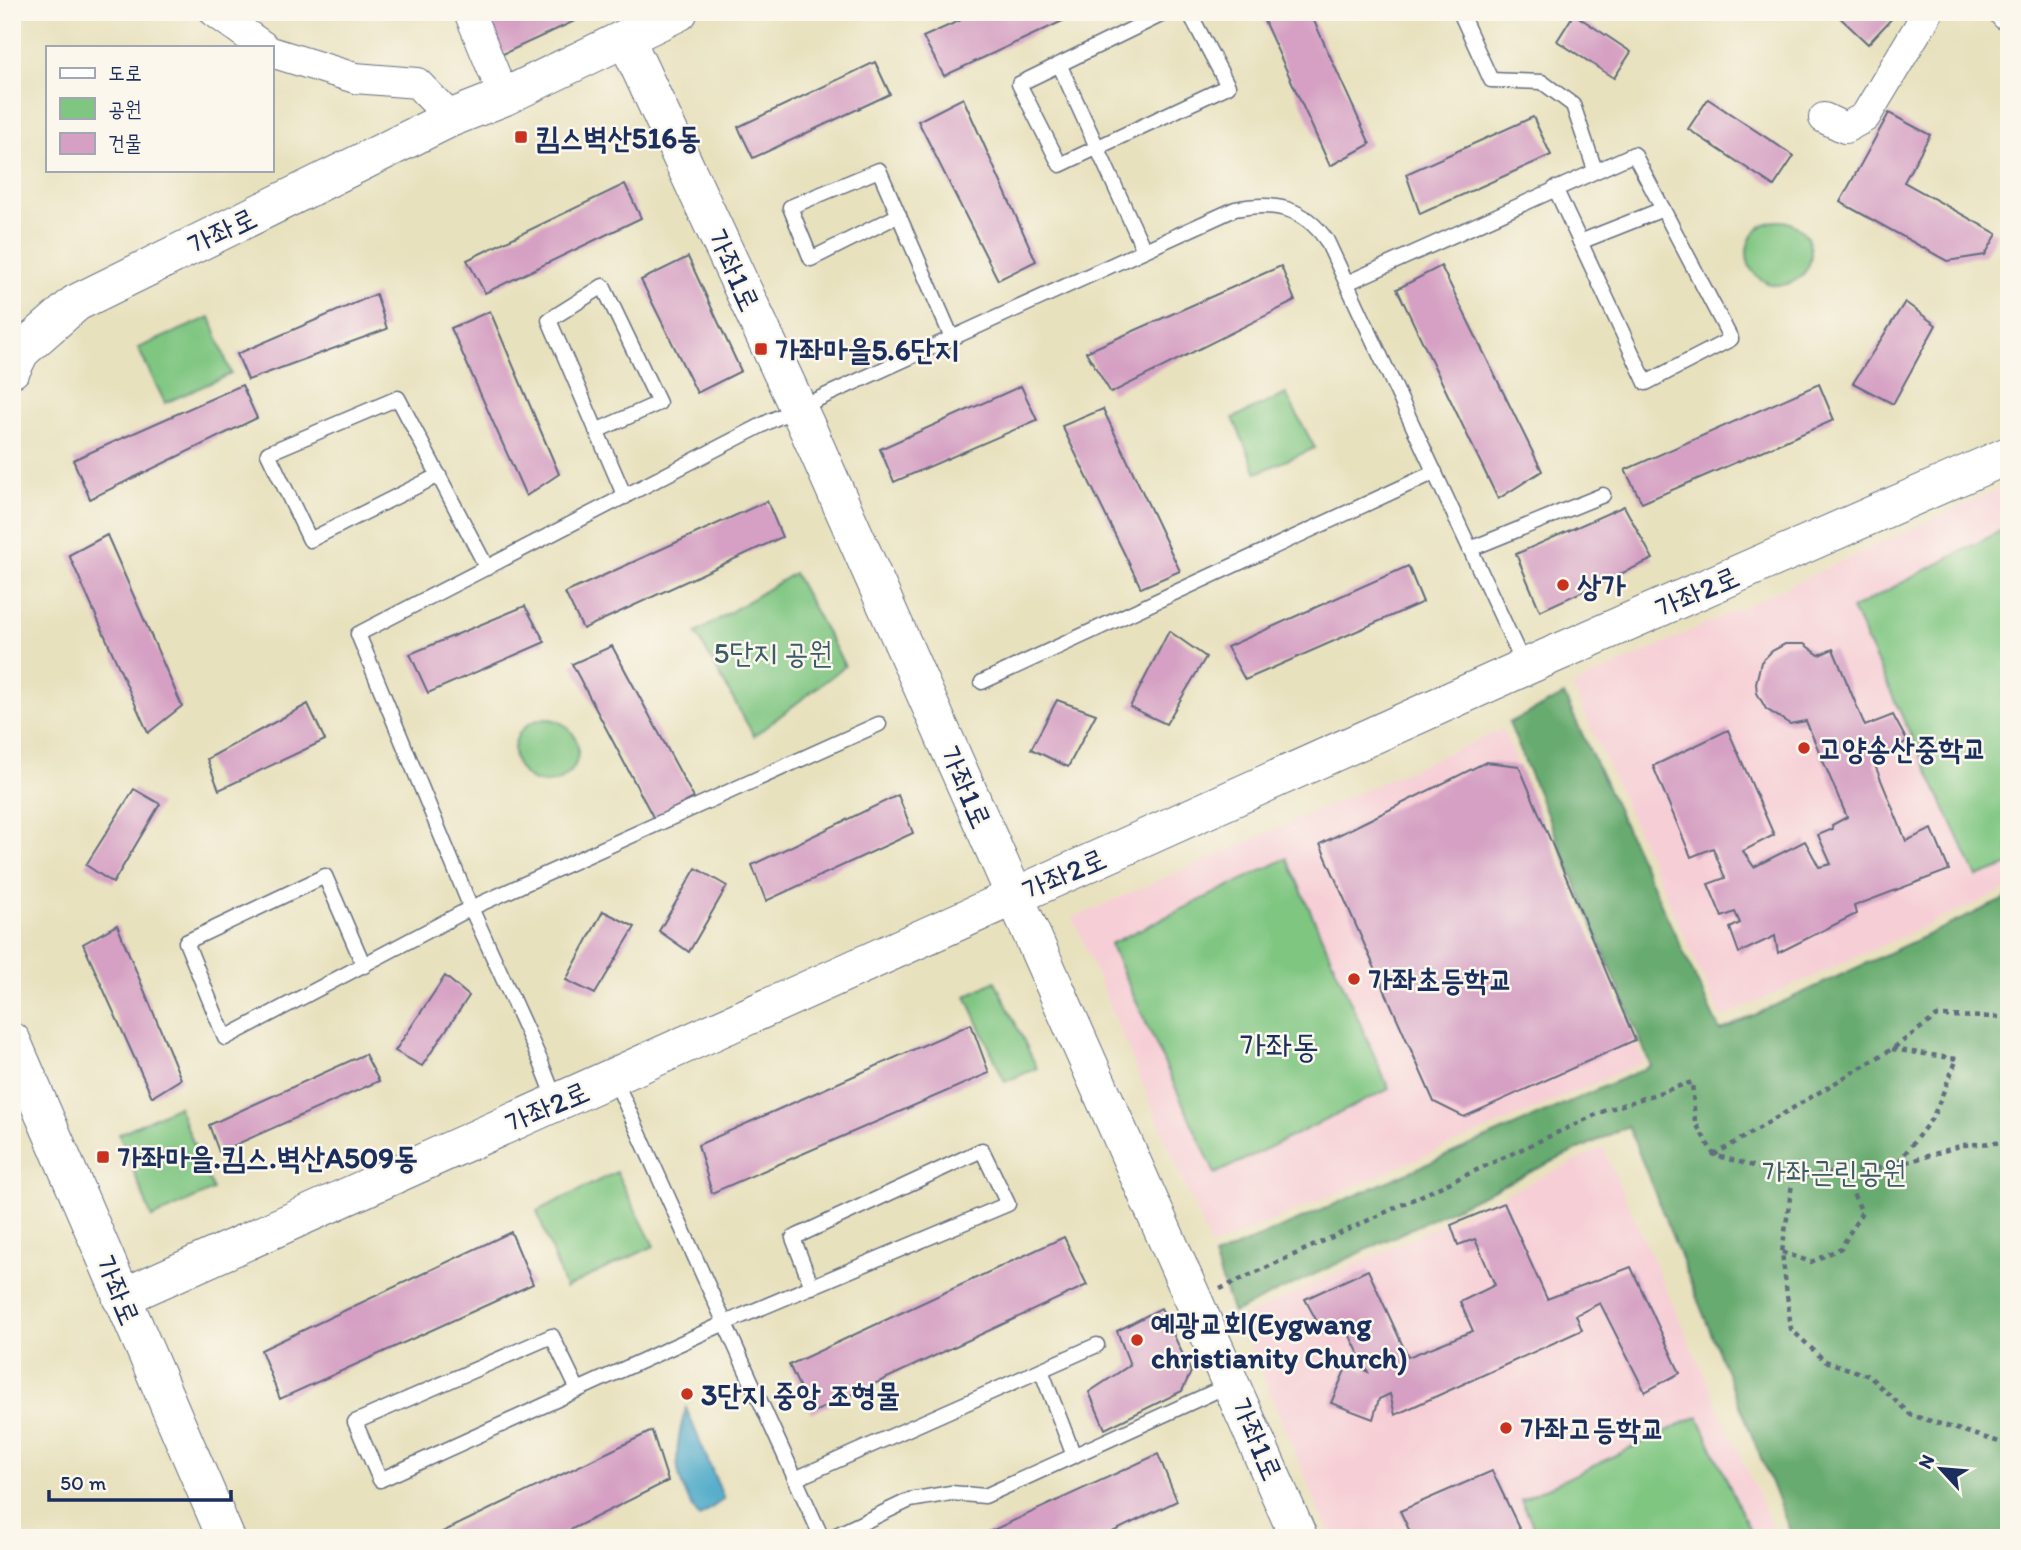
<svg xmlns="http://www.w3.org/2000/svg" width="2021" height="1550" viewBox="0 0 2021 1550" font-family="Itim,'Poor Story',sans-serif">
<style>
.built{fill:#f6cfd6}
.green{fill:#7fc681;stroke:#4d7a70;stroke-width:2}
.forest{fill:#67ab6f;stroke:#416d66;stroke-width:2}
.water{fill:#48a7c7;stroke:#326b92;stroke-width:2}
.building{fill:#d5a0c3}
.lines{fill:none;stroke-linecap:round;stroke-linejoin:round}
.service-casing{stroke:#636d80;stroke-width:17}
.minor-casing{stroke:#636d80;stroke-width:32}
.tertiary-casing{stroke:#636d80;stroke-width:39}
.path{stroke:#636d80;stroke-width:4.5;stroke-dasharray:5 5;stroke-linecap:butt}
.service{stroke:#fff;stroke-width:14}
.minor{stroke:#fff;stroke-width:30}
.tertiary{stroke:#fff;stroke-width:37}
.poi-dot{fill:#c8321e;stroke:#fbf7ec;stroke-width:2.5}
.labels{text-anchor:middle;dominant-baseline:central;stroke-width:5;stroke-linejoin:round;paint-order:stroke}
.poi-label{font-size:30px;font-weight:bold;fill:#1b2f5e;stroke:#fbf7ec;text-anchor:start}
.street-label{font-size:30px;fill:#1b2f5e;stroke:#fbf7ec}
.park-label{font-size:30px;fill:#395c68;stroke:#fbf7ec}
.quarter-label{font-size:33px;fill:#1b2f5e;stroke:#fbf7ec}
</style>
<rect width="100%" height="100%" fill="#fbf7ec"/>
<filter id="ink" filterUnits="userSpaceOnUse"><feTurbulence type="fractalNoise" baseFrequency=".0143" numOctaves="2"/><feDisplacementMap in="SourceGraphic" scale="14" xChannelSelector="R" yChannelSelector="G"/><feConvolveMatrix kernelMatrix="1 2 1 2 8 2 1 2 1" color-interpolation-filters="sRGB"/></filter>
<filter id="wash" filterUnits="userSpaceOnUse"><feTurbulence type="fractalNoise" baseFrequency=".00686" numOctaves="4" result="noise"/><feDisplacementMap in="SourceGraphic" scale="28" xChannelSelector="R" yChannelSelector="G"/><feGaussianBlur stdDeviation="1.57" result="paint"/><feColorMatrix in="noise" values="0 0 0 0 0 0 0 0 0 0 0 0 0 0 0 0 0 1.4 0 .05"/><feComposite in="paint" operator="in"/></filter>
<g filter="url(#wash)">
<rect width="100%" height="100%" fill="#e8e1be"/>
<g class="built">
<polygon points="1998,489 2009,511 2009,888 1721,1018 1572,686"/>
<polygon points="1503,729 1644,1062 1211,1247 1073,918"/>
<polygon points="1603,1148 1777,1538 1331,1538 1239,1319"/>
</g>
<g class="green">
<circle cx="1779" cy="253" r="32"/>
<polygon points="210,317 231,374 165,403 138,348"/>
<polygon points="1286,394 1315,448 1257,473 1233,418"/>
<polygon points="2002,530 2009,543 2009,865 1977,877 1852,609"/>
<polygon points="794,573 845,666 754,736 696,633"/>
<circle cx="546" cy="751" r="32"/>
<polygon points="1287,858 1389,1089 1215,1174 1110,944"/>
<polygon points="995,981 1037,1068 1005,1082 966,996"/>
<polygon points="178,1106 213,1190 152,1218 119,1134"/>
<polygon points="616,1172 654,1246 565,1288 537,1211"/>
<polygon points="1698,1416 1753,1538 1539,1538 1521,1500"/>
</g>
<polygon class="forest" points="1564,695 1720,1031 2009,897 2009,1538 1793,1538 1628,1126 1233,1313 1214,1257 1651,1066 1509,723"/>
<path class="water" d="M686,1408L724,1499L699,1517C672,1478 673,1452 686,1408Z"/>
<g id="blocks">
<g class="building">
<polygon points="483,12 594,12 501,55"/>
<polygon points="979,12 1082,12 944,76 923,37"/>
<polygon points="1260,12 1310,12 1370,144 1330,166"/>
<polygon points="1834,12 1894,12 1896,14 1868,44"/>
<polygon points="1574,14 1631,52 1614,78 1557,41"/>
<polygon points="875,62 890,94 753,158 738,127"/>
<polygon points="963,98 1036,261 998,280 918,121"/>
<polygon points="1708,99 1794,156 1774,186 1688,129"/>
<polygon points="1889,113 1930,135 1904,182 1997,234 1985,255 1947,261 1840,202"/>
<polygon points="1533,117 1551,155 1420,214 1406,174"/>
<polygon points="625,184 641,218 485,293 467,260"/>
<polygon points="688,257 741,371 697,393 641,280"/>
<polygon points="1281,266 1295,301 1111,393 1086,352"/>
<polygon points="1441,266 1542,471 1498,499 1397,289"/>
<polygon points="376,294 387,329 248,380 237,354"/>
<polygon points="1905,302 1936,325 1893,404 1853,383"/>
<polygon points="490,311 559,474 526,496 451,328"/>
<polygon points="1819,384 1834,420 1642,503 1625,470"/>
<polygon points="242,385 257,418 90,499 73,460"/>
<polygon points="1021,386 1037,420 894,482 880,449"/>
<polygon points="1103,409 1180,571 1141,588 1062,426"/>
<polygon points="767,501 782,537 583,629 565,593"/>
<polygon points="1624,506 1653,559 1540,611 1516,554"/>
<polygon points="107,535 182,706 148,733 69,555"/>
<polygon points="1408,566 1423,602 1245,680 1227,647"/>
<polygon points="525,606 545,642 428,693 410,654"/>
<polygon points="1169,631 1206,657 1166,724 1130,707"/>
<polygon points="1785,644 1804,644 1819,655 1833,649 1865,726 1893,715 1907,741 1874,763 1906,841 1932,829 1949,870 1854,906 1856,914 1778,953 1775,936 1739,953 1730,928 1740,923 1735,912 1722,917 1708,884 1725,878 1713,848 1691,857 1653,766 1728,730 1774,835 1743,851 1754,867 1805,841 1819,867 1831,864 1818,835 1833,829 1832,825 1847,817 1806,721 1790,724 1766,709 1757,693 1756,683 1761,662 1772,651"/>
<polygon points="612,646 694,798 654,819 572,664"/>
<polygon points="1057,700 1096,714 1068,767 1031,749"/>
<polygon points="308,704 325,740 219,790 207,759"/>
<polygon points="1486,762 1519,766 1635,1040 1464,1117 1434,1102 1320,844"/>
<polygon points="134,789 160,804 113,883 86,865"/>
<polygon points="898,795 913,833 766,901 752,865"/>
<polygon points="696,868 727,886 689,952 659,931"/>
<polygon points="603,911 635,927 595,994 566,980"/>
<polygon points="117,925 181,1079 152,1097 83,944"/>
<polygon points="445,976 469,996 422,1066 395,1051"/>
<polygon points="971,1024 989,1073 712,1193 698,1145"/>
<polygon points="365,1054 379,1081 219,1152 209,1125"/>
<polygon points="1504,1203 1547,1299 1631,1267 1680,1373 1645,1392 1600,1303 1576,1315 1582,1330 1395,1415 1390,1394 1379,1399 1373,1419 1331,1403 1348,1363 1368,1372 1344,1324 1323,1333 1305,1299 1368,1270 1408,1357 1473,1331 1460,1302 1495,1285 1475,1239 1458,1245 1451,1225"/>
<polygon points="511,1232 533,1284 280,1399 261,1350"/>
<polygon points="1064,1237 1087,1285 812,1413 789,1365"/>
<polygon points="1161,1308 1191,1372 1182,1391 1105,1429 1089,1392 1130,1365 1117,1331"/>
<polygon points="652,1431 668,1481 554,1538 430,1538"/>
<polygon points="1158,1454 1177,1501 1100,1538 976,1538"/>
<polygon points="1492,1471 1524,1538 1413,1538 1400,1511"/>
</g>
</g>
</g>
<g filter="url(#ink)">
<use href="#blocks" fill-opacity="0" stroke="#636d80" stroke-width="2"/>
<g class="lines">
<defs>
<g id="service">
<polyline points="1167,12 1019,84 1060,165 1228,86 1189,12"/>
<polyline points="1460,12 1491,80 1542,82 1573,105 1595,170"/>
<polyline points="1060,66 1144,250"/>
<polyline points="899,215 811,259 790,207 879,170 952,338"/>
<polyline points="1580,242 1663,209"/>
<polyline points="1347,283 1634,154 1731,339 1646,383 1555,188"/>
<polyline points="596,431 659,403 603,286 549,320 625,497"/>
<polyline points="439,475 310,540 268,453 398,398 487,568"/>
<polyline points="1470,549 1603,495"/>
<polyline points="982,682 1435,472"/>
<polyline points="364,966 325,876 186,942 225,1038 471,908 879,724"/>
<polyline points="614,1078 822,1538"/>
<path d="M556,1101L540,1060L471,908L358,634L772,420L1235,209C1274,201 1304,207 1327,241L1524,665"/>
<polyline points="1041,1370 1074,1456"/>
<polyline points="578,1390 552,1336 355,1422 380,1480 725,1323 1008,1204 982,1150 793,1238 812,1287"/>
<polyline points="795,1479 1097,1345"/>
<polyline points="830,1538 910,1500 951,1493 985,1496 1229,1385"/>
</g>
<g id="minor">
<polyline points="215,12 264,47"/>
<polyline points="469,12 504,97"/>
<polyline points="271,52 355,78 417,83 451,118"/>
<polyline points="1824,118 1845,128 1865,117 1928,12"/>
</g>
<g id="tertiary">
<polyline points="2008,12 2009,13"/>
<polyline points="626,39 806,425 1299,1538"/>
<polyline points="12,369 21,351 76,303 451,118 504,97 679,12"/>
<polyline points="12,1041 226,1538"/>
<polyline points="121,1298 1525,667 2009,455"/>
</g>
</defs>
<use href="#service" class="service-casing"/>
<use href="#minor" class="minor-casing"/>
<use href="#tertiary" class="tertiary-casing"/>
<g class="path">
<polyline points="1892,1049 1957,1059 1933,1117 1896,1165"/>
<polyline points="1714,1155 1892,1049 1937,1016 2004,1017 2009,1019"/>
<polyline points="1793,1177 1782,1252 1791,1329 1825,1361 1869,1376 1911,1415 2009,1445"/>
<polyline points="1782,1252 1811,1262 1841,1248 1862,1212 1842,1171"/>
<polyline points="1220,1289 1604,1111 1692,1082 1695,1122 1714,1155 1793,1177 1895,1166 1963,1145 2009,1142"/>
<polyline points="2007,1538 2009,1536"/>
</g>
<use href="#service" class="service"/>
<use href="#minor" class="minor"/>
<use href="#tertiary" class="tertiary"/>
</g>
</g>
<g class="poi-dot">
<rect x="514" y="130" width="14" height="14" rx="3.5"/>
<rect x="754" y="342" width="14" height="14" rx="3.5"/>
<circle cx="1563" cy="585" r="7"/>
<circle cx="1804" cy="748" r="7"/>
<circle cx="1354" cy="979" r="7"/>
<rect x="96" y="1150" width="14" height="14" rx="3.5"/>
<circle cx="1137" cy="1340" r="7"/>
<circle cx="687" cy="1394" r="7"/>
<circle cx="1506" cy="1428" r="7"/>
</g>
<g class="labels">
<g class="poi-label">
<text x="535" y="137">킴스벽산516동</text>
<text x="775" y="349">가좌마을5.6단지</text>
<text x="1577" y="585">상가</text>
<text x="1818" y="748">고양송산중학교</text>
<text x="1368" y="979">가좌초등학교</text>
<text x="117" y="1157">가좌마을.킴스.벽산A509동</text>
<text x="1151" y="1323">예광교회(Eygwang<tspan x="1151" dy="34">christianity Church)</tspan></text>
<text x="701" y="1394">3단지 중앙 조형물</text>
<text x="1520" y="1428">가좌고등학교</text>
</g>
<g class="street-label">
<text transform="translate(222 231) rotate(-26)">가좌로</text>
<text transform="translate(734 270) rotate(65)">가좌1로</text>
<text transform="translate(1697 592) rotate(-24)">가좌2로</text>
<text transform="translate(966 787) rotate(66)">가좌1로</text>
<text transform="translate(1064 874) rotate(-24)">가좌2로</text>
<text transform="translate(547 1107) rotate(-24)">가좌2로</text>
<text transform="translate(118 1290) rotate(67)">가좌로</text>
<text transform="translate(1257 1439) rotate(66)">가좌1로</text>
</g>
<g class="park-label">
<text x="773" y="652">5단지 공원</text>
<text x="1834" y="1171">가좌근린공원</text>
</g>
<g class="quarter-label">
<text x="1279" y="1045">가좌동</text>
</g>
</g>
<rect width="2021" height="1550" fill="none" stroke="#fbf7ec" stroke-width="42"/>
<rect x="46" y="46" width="228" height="126" fill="#fbf7ec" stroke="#a1a7b3" stroke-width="2"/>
<rect x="60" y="68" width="35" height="10" fill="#ffffff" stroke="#a1a7b3" stroke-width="2"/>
<text x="108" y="80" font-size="21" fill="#1b2f5e">도로</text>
<rect x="60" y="98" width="35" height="21" fill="#7fc681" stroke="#a1a7b3" stroke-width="2"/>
<text x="108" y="116" font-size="21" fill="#1b2f5e">공원</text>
<rect x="60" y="133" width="35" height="21" fill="#d5a0c3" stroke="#a1a7b3" stroke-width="2"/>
<text x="108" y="150" font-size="21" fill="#1b2f5e">건물</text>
<g transform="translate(1941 1469) rotate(296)" stroke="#fbf7ec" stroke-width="5" paint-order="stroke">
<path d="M0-5L12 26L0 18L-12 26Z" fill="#1b2f5e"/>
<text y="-10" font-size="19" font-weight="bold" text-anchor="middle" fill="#1b2f5e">N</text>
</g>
<path d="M49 1490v10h182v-10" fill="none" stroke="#1b2f5e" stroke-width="3.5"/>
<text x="60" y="1490" font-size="21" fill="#1b2f5e" stroke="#fbf7ec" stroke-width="5" paint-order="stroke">50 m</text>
</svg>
